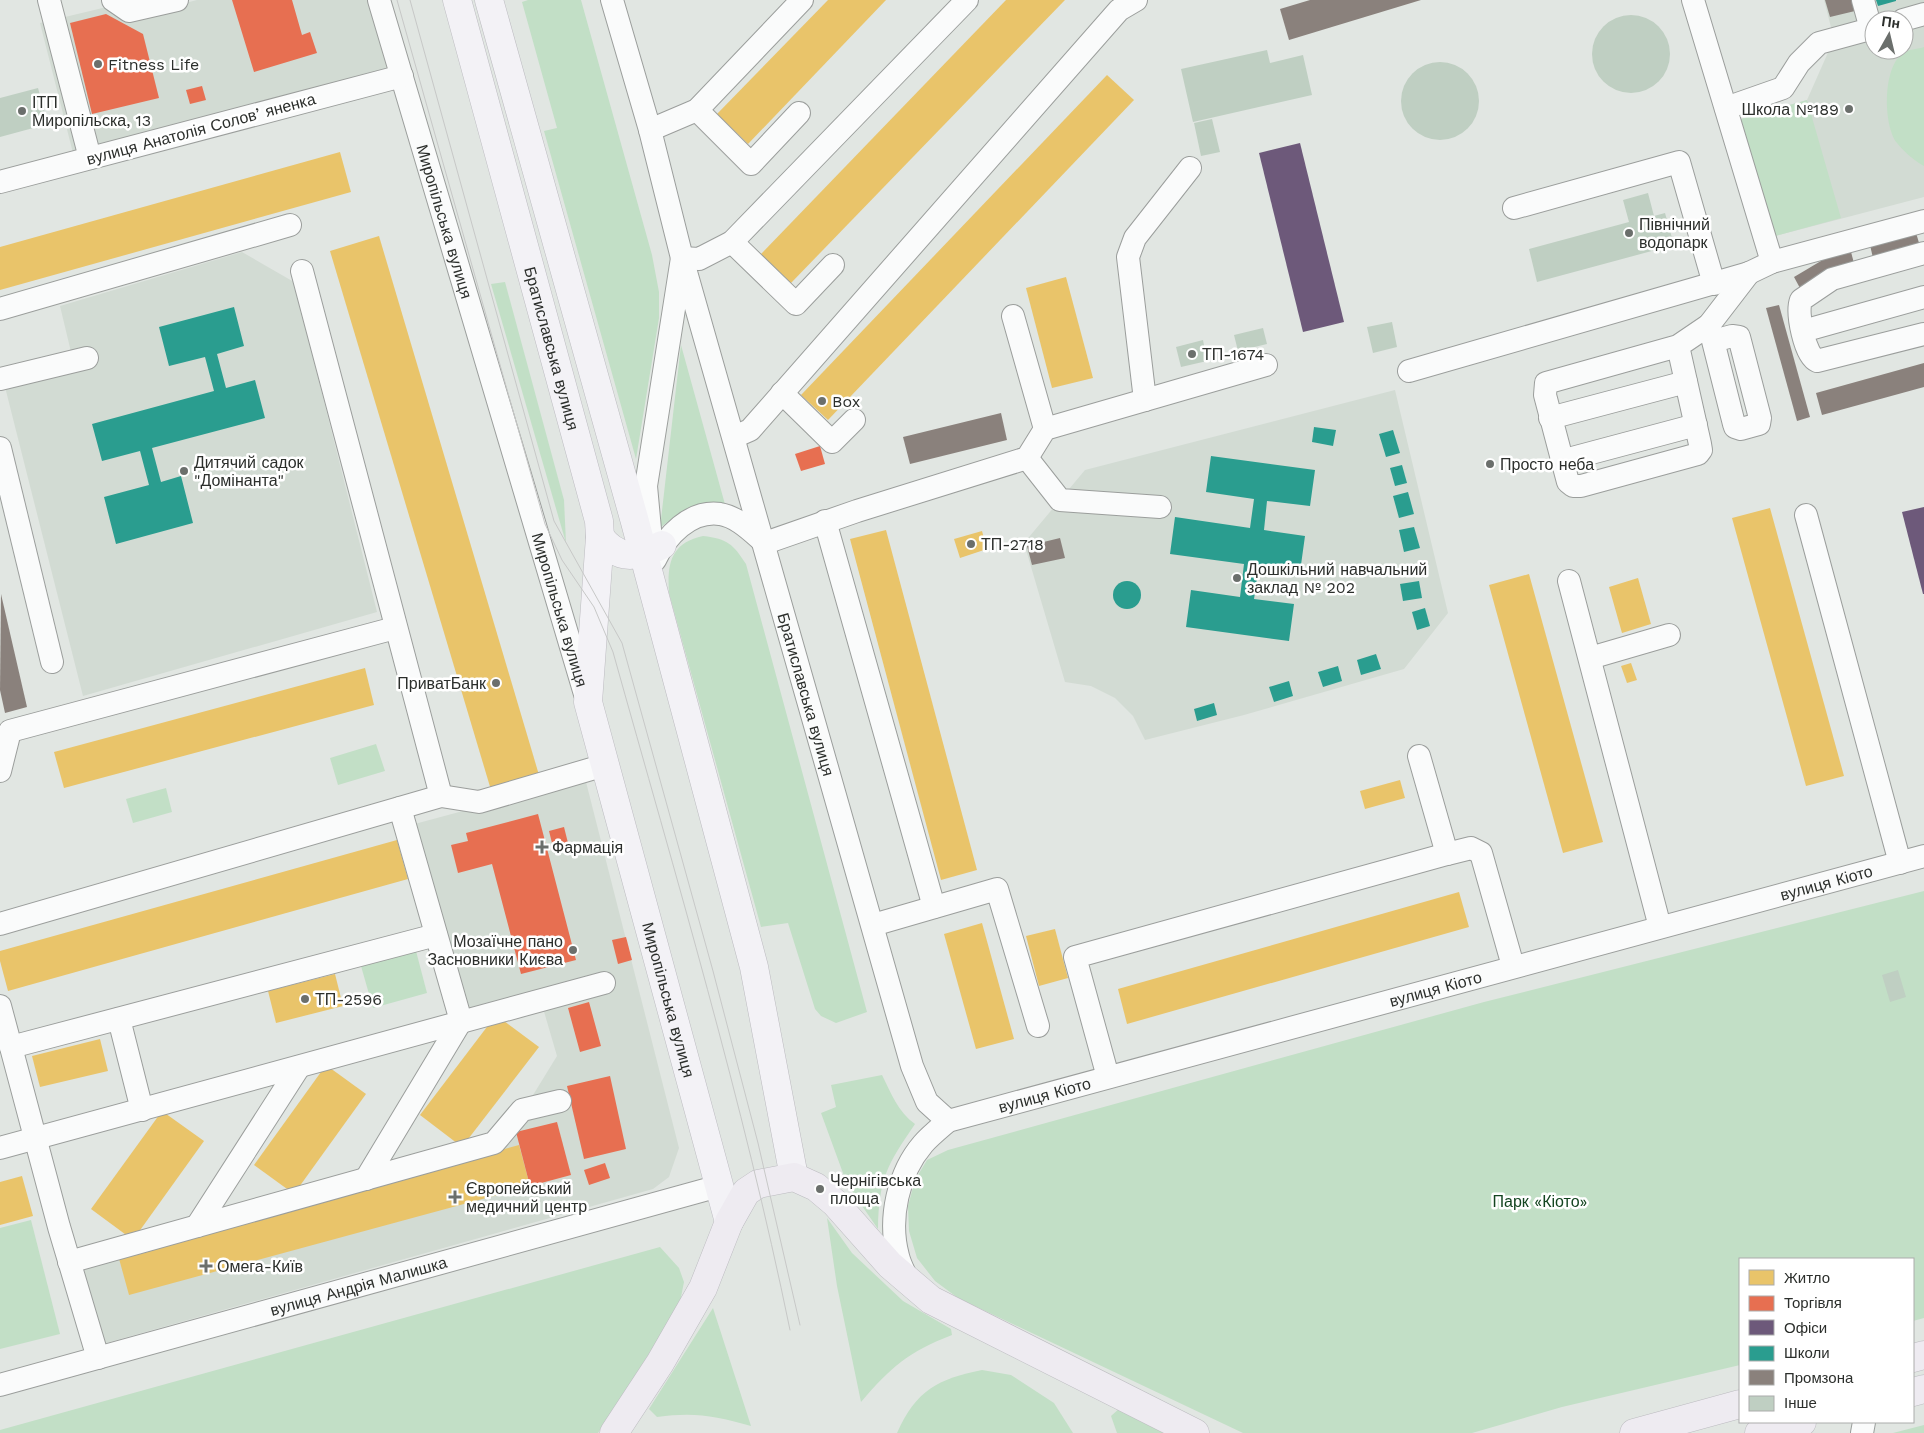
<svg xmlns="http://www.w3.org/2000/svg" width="1924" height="1433" viewBox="0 0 1924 1433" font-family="'Work Sans',sans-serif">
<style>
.built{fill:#d2dbd3;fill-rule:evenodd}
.green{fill:#c2dfc6}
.homes{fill:#e9c46a}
.shops{fill:#e76f51}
.offices{fill:#6d597a}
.schools{fill:#2a9d8f}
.industry{fill:#8a817c}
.building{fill:#bfcfc2}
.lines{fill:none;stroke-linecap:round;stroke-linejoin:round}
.minor-casing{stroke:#9b9e9c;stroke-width:24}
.major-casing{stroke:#bcbbc0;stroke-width:29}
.highway-casing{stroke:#bcbbc0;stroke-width:29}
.minor{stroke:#fafbfb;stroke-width:22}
.major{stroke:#f3f2f6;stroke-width:28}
.highway{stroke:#eeebf1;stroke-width:28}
.tram{stroke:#c7c8c7;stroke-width:1}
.poi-dot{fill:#6b6f6c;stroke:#fff;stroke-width:2}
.labels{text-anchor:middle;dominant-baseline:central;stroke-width:5;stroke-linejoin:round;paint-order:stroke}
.poi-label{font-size:16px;fill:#2c2f2c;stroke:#fff;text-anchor:start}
.street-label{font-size:16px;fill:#2c2f2c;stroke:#fff}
.park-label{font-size:16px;fill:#134520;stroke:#fff}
</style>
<rect width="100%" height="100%" fill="#e1e6e2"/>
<g class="built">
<polygon points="197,0 368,0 389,74 74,157 40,23 115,5 135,16"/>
<path d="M1824,0H1924V197L1775,236L1741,119L1807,100L1834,39ZM1874,20H1904V50H1874Z"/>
<polygon points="242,252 294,282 377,612 83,696 3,379 71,352 60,306"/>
<polygon points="1395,390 1448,613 1404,669 1244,715 1145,740 1133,716 1115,698 1091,686 1065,682 1024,543 1085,470"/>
<polygon points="585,778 679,1148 669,1177 653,1189 85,1349 62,1267 506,1139 557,1056 538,991 463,1014 411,825"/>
</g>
<g class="green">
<polygon points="528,0 581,0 652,255 659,292 659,318 636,459 544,131 557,128 522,2"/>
<path d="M1924,47V166C1915,161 1903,151 1897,143C1883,125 1882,64 1905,52C1910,49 1918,49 1924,47Z"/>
<polygon points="1807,100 1841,218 1775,236 1741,119"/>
<polygon points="505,282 564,500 566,543 491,284"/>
<path d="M681,345L726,508C695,509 685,507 660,528Z"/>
<path d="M703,536C728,539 733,544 746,564L867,1012L836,1023L821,1016L815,1009L788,923L761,927L669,593C667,563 671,543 703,536Z"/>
<polygon points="376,744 385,771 338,785 330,758"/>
<polygon points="166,788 172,812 133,823 126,799"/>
<polygon points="1924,891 1924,1318 1913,1321 1913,1259 1740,1259 1740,1365 1562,1407 1472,1433 1243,1433 958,1298 935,1281 917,1258 909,1231 908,1206 915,1180 927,1160 948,1150 1484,1002"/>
<polygon points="416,951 427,993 373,1008 361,966"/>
<path d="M882,1075C891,1093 898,1112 915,1124C887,1165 879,1178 878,1229L847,1184L821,1113L836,1107L831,1085Z"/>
<path d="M827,1218L852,1253L903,1301L951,1329L952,1335C908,1352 891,1367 861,1402L837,1286Z"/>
<polygon points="31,1220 60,1334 0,1349 0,1228"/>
<polygon points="660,1247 679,1268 684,1282 679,1307 598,1433 0,1433 0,1430"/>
<path d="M713,1308L751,1426C715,1416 695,1412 657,1417L649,1409Z"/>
<path d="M982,1370L1011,1375L1054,1403L1073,1433H897C916,1390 938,1379 982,1370Z"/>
<polygon points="1120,1408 1169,1433 1117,1433 1111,1416"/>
<polygon points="1924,1425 1924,1433 1893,1433"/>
</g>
<g class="homes">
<polygon points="828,0 886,0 748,144 717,114"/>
<polygon points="1006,0 1065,0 791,283 761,254"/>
<polygon points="1107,75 1134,100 828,420 801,395"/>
<polygon points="340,152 351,192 0,290 0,247"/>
<polygon points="379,236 539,775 491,790 330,251"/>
<polygon points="1066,277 1093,378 1052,388 1026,288"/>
<polygon points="1770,508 1844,776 1806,786 1732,518"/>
<polygon points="886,530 977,870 941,880 850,539"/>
<polygon points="982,531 987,549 960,558 954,539"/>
<polygon points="1529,574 1603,842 1563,853 1489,585"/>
<polygon points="1638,578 1651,624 1622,633 1609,587"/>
<polygon points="1631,663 1637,680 1627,683 1621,666"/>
<polygon points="365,668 374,705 64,788 54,752"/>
<polygon points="1400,780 1405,798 1365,809 1360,791"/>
<polygon points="397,840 408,879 8,991 0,961 0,951"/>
<polygon points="1459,892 1469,927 1127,1024 1118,989"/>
<polygon points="982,923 1014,1039 976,1049 944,934"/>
<polygon points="1055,929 1068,978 1039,986 1026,936"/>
<polygon points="335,974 343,1006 276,1023 268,991"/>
<polygon points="496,1015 539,1047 462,1147 420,1115"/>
<polygon points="100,1039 108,1071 40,1087 32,1056"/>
<polygon points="326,1065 366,1094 294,1194 254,1165"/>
<polygon points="162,1111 204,1141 133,1240 91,1209"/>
<polygon points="519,1145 530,1186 129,1295 118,1255"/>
<polygon points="22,1176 33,1216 0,1225 0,1182"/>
</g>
<g class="shops">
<polygon points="232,0 292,0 302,35 310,32 317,53 254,72"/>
<polygon points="106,14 143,34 159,98 92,114 70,23"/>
<polygon points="202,86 206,100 190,104 186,90"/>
<polygon points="820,446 825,464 801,471 795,454"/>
<polygon points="538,814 576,960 521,974 492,864 458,873 451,845 468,841 466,833"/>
<polygon points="564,827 568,843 553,847 549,831"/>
<polygon points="626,937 632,960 618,964 612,940"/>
<polygon points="589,1002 601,1046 580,1052 568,1008"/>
<polygon points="610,1076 626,1149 584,1159 567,1086"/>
<polygon points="557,1122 571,1175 530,1186 516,1132"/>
<polygon points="605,1163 610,1178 589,1185 584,1170"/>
</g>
<g class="offices">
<polygon points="1300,143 1344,322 1303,332 1259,153"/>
<polygon points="1924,507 1924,594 1923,594 1902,512"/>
</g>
<g class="schools">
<polygon points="1876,0 1896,0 1896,1 1878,6"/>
<polygon points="234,307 244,346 217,354 226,388 255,380 265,418 152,448 161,482 181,476 193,523 116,544 104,497 149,485 140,451 102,461 92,424 214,391 205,357 169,366 159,327"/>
<polygon points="1314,427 1336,430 1333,446 1312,442"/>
<polygon points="1393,430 1400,453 1386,457 1379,434"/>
<polygon points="1211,456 1315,470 1310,506 1267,501 1264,530 1305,536 1300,572 1259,566 1254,599 1294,604 1289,641 1186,627 1191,590 1240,597 1244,564 1170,554 1175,517 1250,528 1254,499 1206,492"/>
<polygon points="1402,465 1407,483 1395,486 1390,468"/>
<polygon points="1408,492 1414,514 1399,518 1393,496"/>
<polygon points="1414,527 1420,548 1404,552 1399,530"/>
<polygon points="1419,581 1422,598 1403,601 1400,584"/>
<circle cx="1127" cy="595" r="14"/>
<polygon points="1425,608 1430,626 1417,630 1412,612"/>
<polygon points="1376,654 1381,669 1361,675 1357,660"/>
<polygon points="1338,666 1342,681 1323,687 1318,672"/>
<polygon points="1289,681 1293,696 1274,702 1269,687"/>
<polygon points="1214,703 1217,715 1197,721 1194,709"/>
</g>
<g class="industry">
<polygon points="1310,0 1421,0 1289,40 1280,9"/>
<polygon points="1825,0 1853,0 1855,11 1830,17"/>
<polygon points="1916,233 1920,246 1873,258 1870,245"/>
<polygon points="1851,252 1855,267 1801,290 1794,277 1826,258"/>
<polygon points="1779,305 1810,417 1797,421 1766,308"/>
<polygon points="1924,363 1924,387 1822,415 1816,393"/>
<polygon points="1001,413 1007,440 910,464 903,437"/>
<polygon points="1060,538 1065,558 1032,565 1027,546"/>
<polygon points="1,594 27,707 5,713 0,690"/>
</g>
<g class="building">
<circle cx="1631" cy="54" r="39"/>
<polygon points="1267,50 1270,63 1303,55 1312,95 1193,122 1181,69"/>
<circle cx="1440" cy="101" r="39"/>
<polygon points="38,88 48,124 0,137 0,98"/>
<polygon points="1212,119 1220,152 1201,156 1194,123"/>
<polygon points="1648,193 1654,216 1665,213 1674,245 1537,282 1529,249 1629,222 1623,200"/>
<polygon points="1392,322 1397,347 1373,353 1367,327"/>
<polygon points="1263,328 1267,344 1238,351 1234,335"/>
<polygon points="1203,340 1207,361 1181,367 1176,347"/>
<polygon points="1898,970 1906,997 1890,1002 1882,975"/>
</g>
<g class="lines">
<defs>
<g id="minor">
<polyline points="49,0 90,158"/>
<polyline points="113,0 129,11 177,0"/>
<path id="s1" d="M379,0L585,694"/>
<path id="s2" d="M612,0L650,130L682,258L912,1066L927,1102L948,1121"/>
<polyline points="1693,0 1772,262"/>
<polyline points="1863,0 1871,29"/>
<polyline points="1903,20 1924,14"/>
<polyline points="1726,108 1783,88 1799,63 1819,43 1874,28"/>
<polyline points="697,110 751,164 799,113"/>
<polyline points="650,130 697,110 802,0"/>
<polyline points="0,182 402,76"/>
<polyline points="1514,208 1679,162 1714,284"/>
<polyline points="732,242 796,304 833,265"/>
<path d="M1924,253L1832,279L1801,300C1796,313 1805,356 1817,361L1924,334"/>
<polyline points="302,271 441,796"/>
<polyline points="0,309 290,225"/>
<polyline points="1013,316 1045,429"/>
<polyline points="1709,325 1734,424 1735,427 1741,429 1759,424 1760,418 1739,337 1732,336 1713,341"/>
<polyline points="1803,331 1924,297"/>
<polyline points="1678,346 1546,383 1545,395 1568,482 1573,486 1581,486 1698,454 1701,450 1700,444 1678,346 1709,325 1749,273"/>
<polyline points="1409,371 1749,273 1772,262 1924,221"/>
<polyline points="0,379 87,358"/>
<polyline points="782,393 832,442 854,420"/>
<polyline points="1145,400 1128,257 1135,238 1190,168"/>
<polyline points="1550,418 1686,382"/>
<polyline points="734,437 750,430 1119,10 1136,0"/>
<polyline points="0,448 52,662"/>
<polyline points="1027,458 1060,500 1160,507"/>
<polyline points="1561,461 1696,425"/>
<polyline points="1806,515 1900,863"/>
<polyline points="825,521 934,907"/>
<polyline points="765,543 857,511 1027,458 1045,429 1266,365"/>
<polyline points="652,551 646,486 682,258 699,259 732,242 967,0"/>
<path d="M655,560C666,536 690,510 720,514C738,517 752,532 765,543"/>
<polyline points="1569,581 1660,927"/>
<polyline points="1590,658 1669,635"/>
<polyline points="1419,756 1447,854"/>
<polyline points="0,771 10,731 395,628"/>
<polyline points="0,924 441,796 479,802 605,765"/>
<polyline points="873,925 997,889 1038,1026"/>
<polyline points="0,1006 59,1227 98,1358"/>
<polyline points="119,1019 142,1110"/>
<polyline points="11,1047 436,935"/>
<polyline points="1108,1077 1075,957 1447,854 1471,848 1481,853 1513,966"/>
<polyline points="0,1148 604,983"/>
<polyline points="366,1179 461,1021 400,808"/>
<polyline points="197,1226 299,1067"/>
<polyline points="69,1262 494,1143 522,1110 560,1101"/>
<path id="s3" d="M908,1281C905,1273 900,1265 898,1256C888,1219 898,1173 923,1144C930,1136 940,1128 948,1121L1924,856"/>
<path id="s4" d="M0,1385L719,1186"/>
<polyline points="1862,1433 1864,1422"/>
</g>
<g id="major">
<path id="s5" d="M457,0L599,521L600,537L588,702L729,1222"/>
<polyline points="489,0 635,522 754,967 794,1177"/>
<path d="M600,537C619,561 636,558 662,545"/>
</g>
<g id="highway">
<polyline points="1913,1358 1924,1355"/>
<polyline points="1913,1392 1924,1389"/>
<polyline points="614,1433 660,1363 703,1288 729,1222 746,1192 758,1184 794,1177 816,1187 835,1203 890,1265 931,1300 1195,1433"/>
<polyline points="1634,1433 1740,1404"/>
<polyline points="1759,1433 1802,1422"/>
</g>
</defs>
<use href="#minor" class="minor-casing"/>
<use href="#major" class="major-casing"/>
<use href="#highway" class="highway-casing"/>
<use href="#minor" class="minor"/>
<use href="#major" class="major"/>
<use href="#highway" class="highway"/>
<g class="tram">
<path d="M397,0L545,524L562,560L594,607L613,652C676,877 743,1101 790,1330"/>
<polyline points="410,0 554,521 622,643 713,971 758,1143 800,1325"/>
</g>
</g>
<g class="poi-dot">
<circle cx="98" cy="64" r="5"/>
<circle cx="1849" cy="109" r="5"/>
<circle cx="22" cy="111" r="5"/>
<circle cx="1629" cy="233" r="5"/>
<circle cx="1192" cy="354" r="5"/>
<circle cx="822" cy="401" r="5"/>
<circle cx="1490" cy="464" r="5"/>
<circle cx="184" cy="471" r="5"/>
<circle cx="971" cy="544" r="5"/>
<circle cx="1237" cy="578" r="5"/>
<circle cx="496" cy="683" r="5"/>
<path d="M539.5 839.5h5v5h5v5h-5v5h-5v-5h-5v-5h5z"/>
<circle cx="573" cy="950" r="5"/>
<circle cx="305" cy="999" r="5"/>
<circle cx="820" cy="1189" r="5"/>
<path d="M452.5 1189.5h5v5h5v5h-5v5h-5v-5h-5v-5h5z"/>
<path d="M203.5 1258.5h5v5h5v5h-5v5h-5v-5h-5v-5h5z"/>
</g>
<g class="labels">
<g class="poi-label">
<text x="108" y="64">Fitness Life</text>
<text x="32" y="102">ІТП<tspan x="32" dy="18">Миропільска, 13</tspan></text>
<text x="1839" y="109" text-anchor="end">Школа №189</text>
<text x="1639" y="224">Північний<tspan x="1639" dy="18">водопарк</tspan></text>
<text x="1202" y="354">ТП-1674</text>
<text x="832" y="401">Box</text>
<text x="194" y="462">Дитячий садок<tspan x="194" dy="18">"Домінанта"</tspan></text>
<text x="1500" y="464">Просто неба</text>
<text x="981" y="544">ТП-2718</text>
<text x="1247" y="569">Дошкільний навчальний<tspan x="1247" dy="18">заклад № 202</tspan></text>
<text x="486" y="683" text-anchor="end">ПриватБанк</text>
<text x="552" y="847">Фармація</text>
<text x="563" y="941" text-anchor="end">Мозаїчне пано<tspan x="563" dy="18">Засновники Києва</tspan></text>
<text x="315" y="999">ТП-2596</text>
<text x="830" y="1180">Чернігівська<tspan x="830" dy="18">площа</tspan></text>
<text x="466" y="1188">Європейський<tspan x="466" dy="18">медичний центр</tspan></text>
<text x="217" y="1266">Омега-Київ</text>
</g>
<g class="street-label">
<text transform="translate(201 129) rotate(-15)">вулиця Анатолія Соловʼяненка</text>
<text stroke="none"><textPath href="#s1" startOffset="231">Миропільська вулиця</textPath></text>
<text stroke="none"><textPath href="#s5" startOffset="361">Братиславська вулиця</textPath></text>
<text stroke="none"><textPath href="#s1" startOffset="636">Миропільська вулиця</textPath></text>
<text stroke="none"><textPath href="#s2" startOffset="721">Братиславська вулиця</textPath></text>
<text stroke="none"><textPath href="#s3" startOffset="1090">вулиця Кіото</textPath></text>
<text stroke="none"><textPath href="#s3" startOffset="685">вулиця Кіото</textPath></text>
<text stroke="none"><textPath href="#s5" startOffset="1030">Миропільська вулиця</textPath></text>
<text stroke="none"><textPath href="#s3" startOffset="280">вулиця Кіото</textPath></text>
<text stroke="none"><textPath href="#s4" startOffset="372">вулиця Андрія Малишка</textPath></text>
</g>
<g class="park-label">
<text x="1540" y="1201">Парк «Кіото»</text>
</g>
</g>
<rect x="1739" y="1258" width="175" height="165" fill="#ffffff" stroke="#abacab"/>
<rect x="1749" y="1270" width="25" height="15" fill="#e9c46a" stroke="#abacab"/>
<text x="1784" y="1283" font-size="15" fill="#2c2f2c">Житло</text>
<rect x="1749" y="1296" width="25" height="15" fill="#e76f51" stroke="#abacab"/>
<text x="1784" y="1308" font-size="15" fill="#2c2f2c">Торгівля</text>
<rect x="1749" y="1320" width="25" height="15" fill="#6d597a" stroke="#abacab"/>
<text x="1784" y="1333" font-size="15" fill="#2c2f2c">Офіси</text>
<rect x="1749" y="1346" width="25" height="15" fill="#2a9d8f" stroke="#abacab"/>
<text x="1784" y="1358" font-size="15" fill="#2c2f2c">Школи</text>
<rect x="1749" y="1370" width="25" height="15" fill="#8a817c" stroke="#abacab"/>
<text x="1784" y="1383" font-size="15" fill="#2c2f2c">Промзона</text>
<rect x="1749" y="1396" width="25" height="15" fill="#bfcfc2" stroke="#abacab"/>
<text x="1784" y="1408" font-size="15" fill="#2c2f2c">Інше</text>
<g transform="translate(1889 35) rotate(8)"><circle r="24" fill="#ffffff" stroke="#abacab"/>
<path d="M0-4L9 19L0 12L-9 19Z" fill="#6b6f6c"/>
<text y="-8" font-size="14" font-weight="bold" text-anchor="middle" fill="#2c2f2c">Пн</text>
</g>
</svg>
